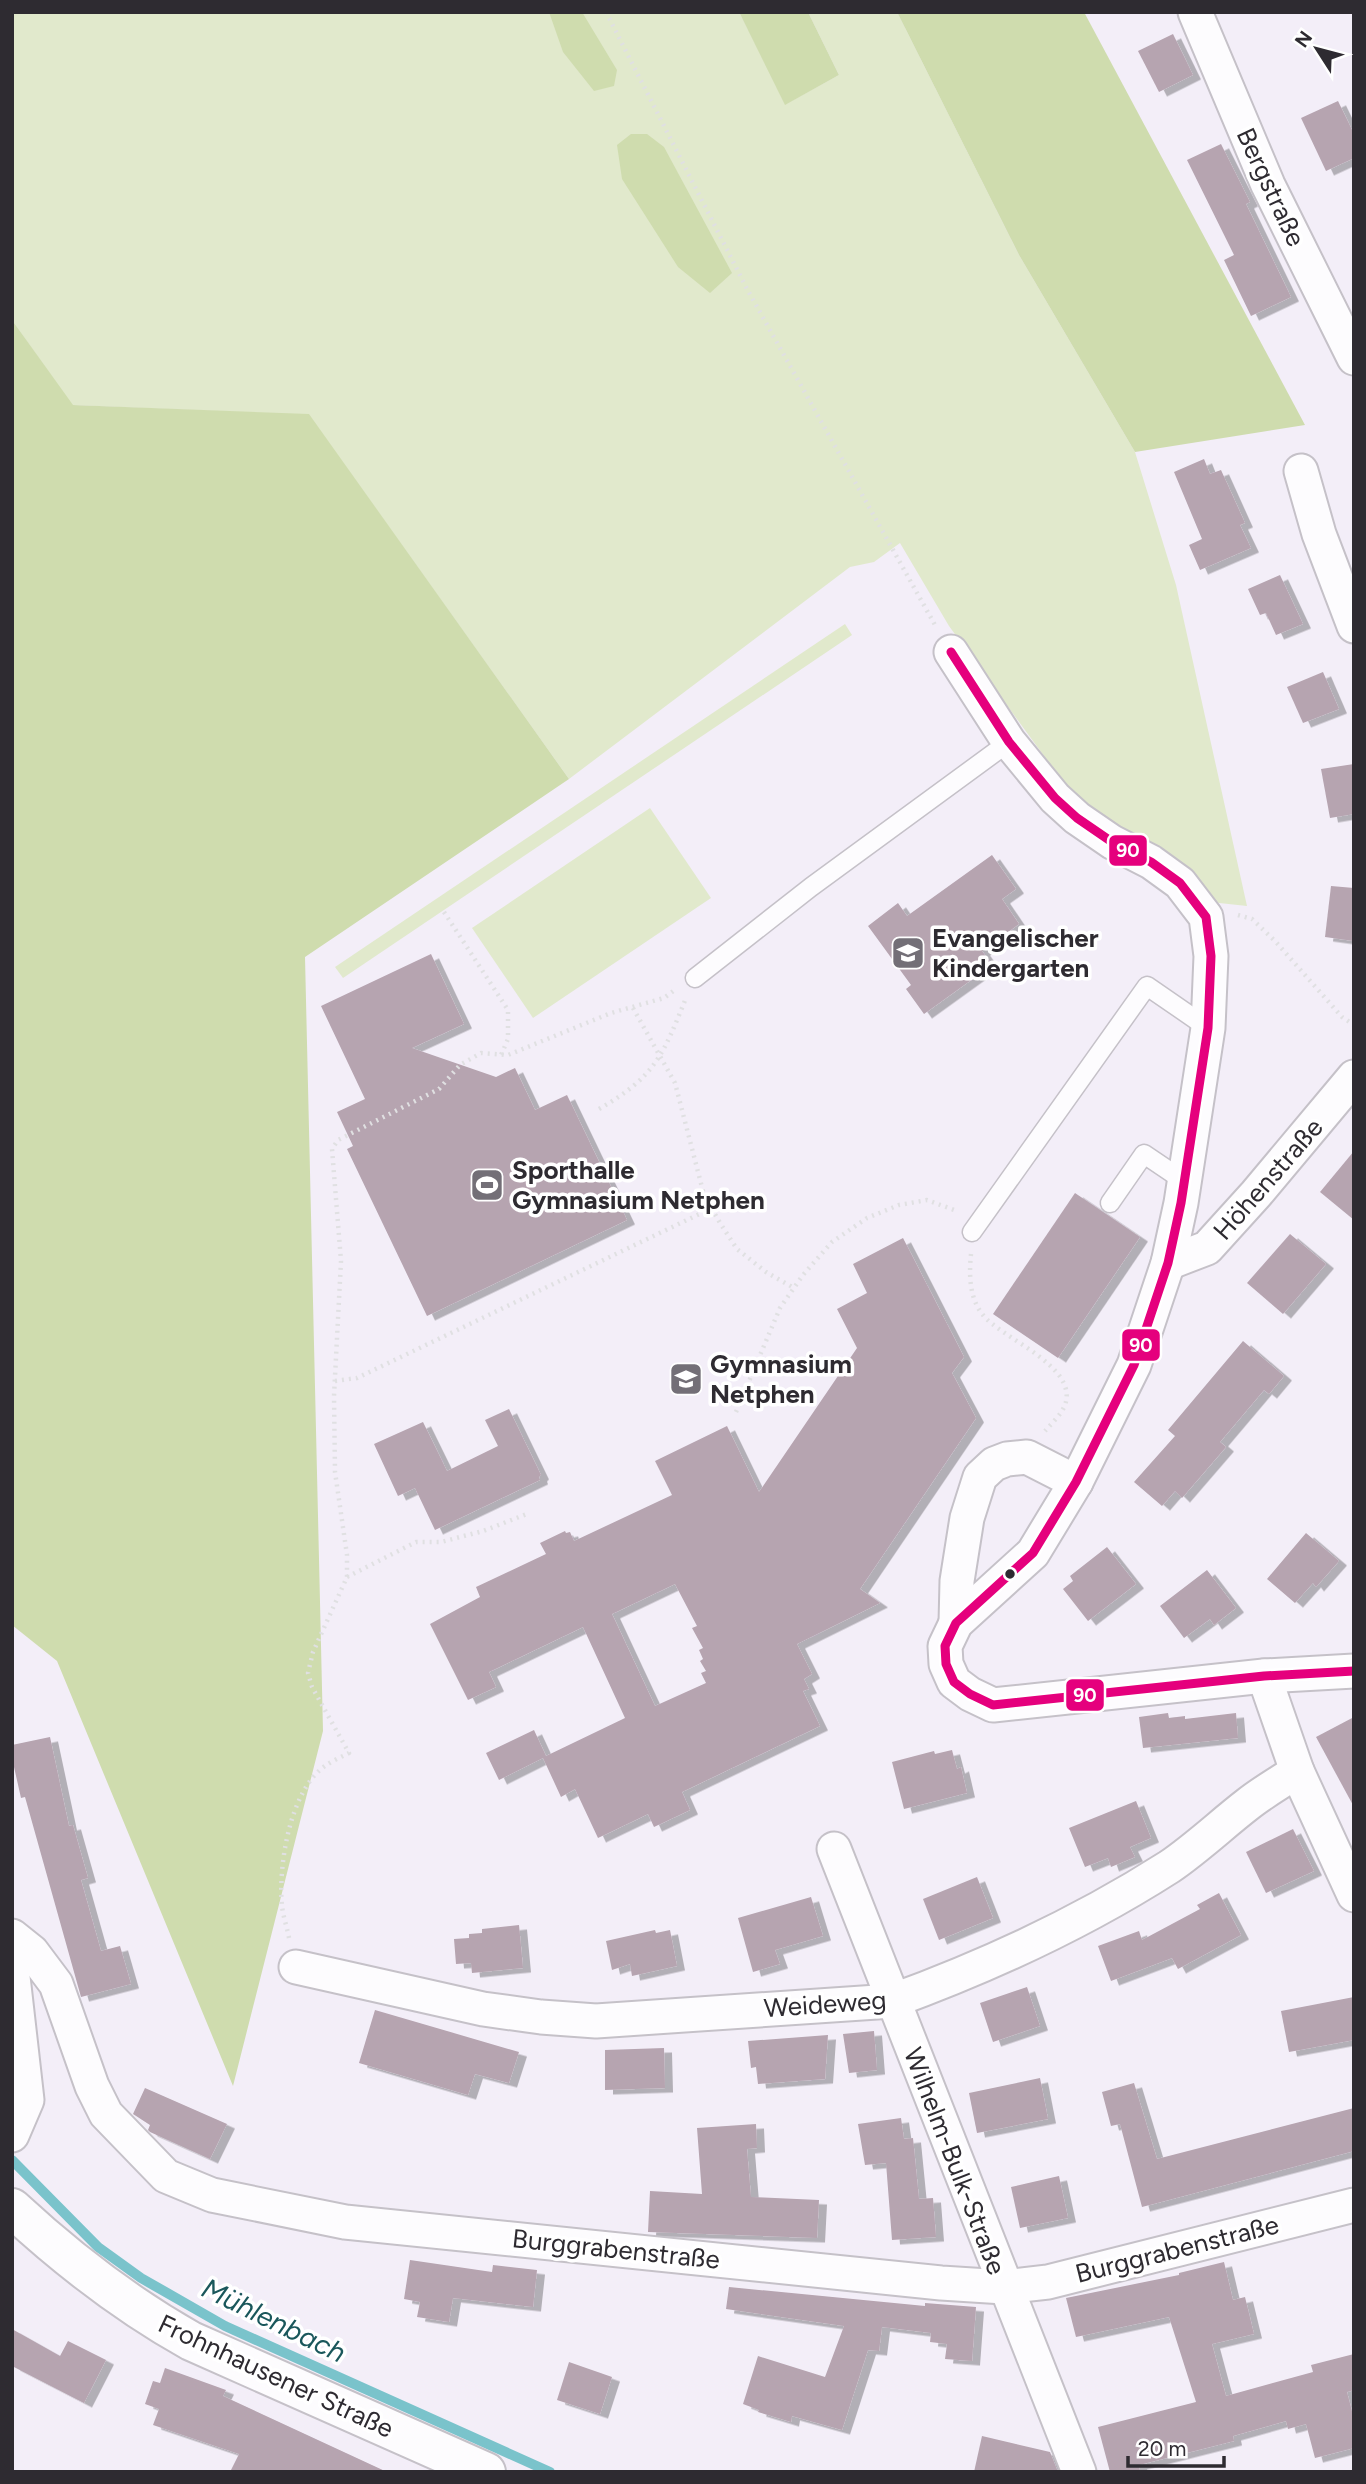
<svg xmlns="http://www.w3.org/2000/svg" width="1366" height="2484" viewBox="0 0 1366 2484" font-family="Figtree,sans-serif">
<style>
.green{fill:#e1e9cc}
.forest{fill:#cfdcae}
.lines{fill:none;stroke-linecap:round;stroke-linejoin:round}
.stream{stroke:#7ac3cb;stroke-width:10}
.building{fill:#b6a4b0;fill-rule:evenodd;filter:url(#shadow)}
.lane-casing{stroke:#c5c1c8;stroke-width:21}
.street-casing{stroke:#c5c1c8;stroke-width:37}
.secondary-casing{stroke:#c5c1c8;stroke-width:42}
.path{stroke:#e0e0e2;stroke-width:4.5;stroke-dasharray:2 5;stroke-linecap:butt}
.lane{stroke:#fdfcfe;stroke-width:18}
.street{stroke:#fdfcfe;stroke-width:33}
.secondary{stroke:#fdfcfe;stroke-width:38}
.bus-1-casing{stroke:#fff;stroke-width:14}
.bus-1{stroke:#e5007d;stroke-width:9}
.bus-dot{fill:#2e2b31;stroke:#fff;stroke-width:2.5}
.labels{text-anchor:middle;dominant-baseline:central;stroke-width:7;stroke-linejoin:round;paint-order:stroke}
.street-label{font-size:26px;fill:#2e2b31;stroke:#fff}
.poi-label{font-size:26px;font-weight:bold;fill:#2e2b31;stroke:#fff;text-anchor:start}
.water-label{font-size:28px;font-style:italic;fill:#1a575b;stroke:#fff}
.line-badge{stroke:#fff;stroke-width:2.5}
.badge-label{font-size:19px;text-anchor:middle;font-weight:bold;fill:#fff}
</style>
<defs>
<filter id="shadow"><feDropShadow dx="8" dy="4.5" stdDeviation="0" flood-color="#0004"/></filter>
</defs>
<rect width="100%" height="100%" fill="#f3eef8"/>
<g class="green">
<polygon points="12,12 739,12 786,104 839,75 808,12 897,12 1019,255 1135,452 1176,585 1247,906 1210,902 1082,808 949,626 900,543 874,562 850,567 569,779 309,415 72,405 12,320"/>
<polygon points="845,624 852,635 343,978 335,967"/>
<polygon points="650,808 711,898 533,1018 472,928"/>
</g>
<g class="forest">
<polygon points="549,12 582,12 617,70 614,86 594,91 563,52"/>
<polygon points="739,12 808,12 839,75 785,105"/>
<polygon points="897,12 1084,12 1305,425 1135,452 1019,255"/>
<polygon points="631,134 647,134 664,147 732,273 710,293 678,267 622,179 617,145"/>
<polygon points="12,320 73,405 309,414 569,779 305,957 323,1731 233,2086 57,1661 12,1625"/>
</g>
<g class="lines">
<polyline class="stream" points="12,2160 98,2247 141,2278 225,2326 550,2472"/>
</g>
<g class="building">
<polygon points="1173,34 1193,75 1159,92 1138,51"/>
<polygon points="1338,101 1354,134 1354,158 1326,171 1301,118"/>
<polygon points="1221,144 1250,202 1246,204 1291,297 1251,316 1224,260 1234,255 1187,160"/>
<polygon points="1204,459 1210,474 1221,470 1245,523 1240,525 1251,548 1200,570 1189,545 1202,539 1174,472"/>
<polygon points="1280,575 1303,624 1276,635 1266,613 1260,615 1248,589"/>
<polygon points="1323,672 1339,709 1303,723 1287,687"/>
<polygon points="1354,764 1354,814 1330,818 1321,769"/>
<polygon points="992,855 1016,889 1002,899 1019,924 982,951 992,965 924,1014 906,989 911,985 868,926 898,903 907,916"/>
<polygon points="1331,886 1354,888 1354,941 1325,937"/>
<polygon points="431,954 464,1024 412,1048 496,1077 515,1068 535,1110 567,1095 627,1220 427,1316 347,1149 353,1146 337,1112 365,1099 321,1006"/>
<polygon points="1354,1151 1354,1220 1320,1192"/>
<polygon points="1075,1193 1140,1237 1058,1358 993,1314"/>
<polygon points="1290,1234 1326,1264 1283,1314 1247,1283"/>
<path d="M903,1238L964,1357L952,1373L976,1418L860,1589L880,1603L797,1644L812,1674L804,1679L809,1689L803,1691L820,1726L682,1792L690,1810L654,1827L648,1814L598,1838L575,1789L561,1797L543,1758L499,1780L486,1753L534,1730L546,1756L625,1718L583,1627L489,1672L496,1687L468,1700L430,1624L480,1597L476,1587L546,1554L540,1543L565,1531L566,1533L570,1532L574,1541L672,1495L655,1461L727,1426L759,1492L857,1348L837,1309L867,1293L853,1264ZM675,1584L697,1626L692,1628L703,1648L699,1650L703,1659L700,1661L706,1671L701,1673L706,1683L655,1706L612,1614Z"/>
<polygon points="1243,1341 1284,1376 1269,1394 1264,1390 1220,1442 1226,1447 1182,1498 1175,1491 1162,1506 1134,1482 1175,1436 1168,1430"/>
<polygon points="509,1409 541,1475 539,1477 540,1480 435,1530 415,1488 398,1496 374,1444 423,1422 447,1471 498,1446 485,1420"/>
<polygon points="1306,1533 1339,1561 1316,1587 1313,1583 1295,1603 1267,1579"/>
<polygon points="1107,1547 1136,1584 1088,1621 1063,1589 1073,1581 1070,1576"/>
<polygon points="1207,1570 1236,1608 1214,1625 1210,1619 1184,1638 1160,1606"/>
<polygon points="1168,1713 1169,1718 1185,1716 1185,1719 1236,1713 1238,1738 1143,1748 1139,1717"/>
<polygon points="1354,1717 1354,1807 1316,1737"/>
<polygon points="50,1737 69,1826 73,1825 88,1878 81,1880 101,1951 120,1946 131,1984 81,1997 25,1797 21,1798 12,1758 12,1745"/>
<polygon points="952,1750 957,1769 961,1767 967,1793 904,1809 892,1762 934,1751 935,1754"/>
<polygon points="1136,1801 1151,1838 1130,1847 1135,1857 1111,1867 1108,1858 1085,1867 1069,1828"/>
<polygon points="1293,1829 1314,1871 1266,1893 1246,1852"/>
<polygon points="977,1877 993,1918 939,1940 923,1899"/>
<polygon points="1219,1893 1241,1935 1178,1969 1172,1958 1111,1981 1098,1946 1139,1931 1142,1940 1200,1909 1197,1905"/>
<polygon points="811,1897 823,1936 775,1950 780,1964 753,1972 738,1918"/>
<polygon points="519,1925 523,1968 472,1973 471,1963 456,1964 454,1939 469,1938 469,1934 482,1933 482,1929"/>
<polygon points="655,1930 656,1933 670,1930 677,1966 632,1976 630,1964 612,1970 606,1941"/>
<polygon points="1027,1987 1040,2026 993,2042 980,2003"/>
<polygon points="1354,1997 1354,2040 1289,2052 1281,2011"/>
<polygon points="375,2010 519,2052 509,2083 475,2074 468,2095 359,2063"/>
<polygon points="874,2031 877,2070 849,2073 843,2034"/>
<polygon points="828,2035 825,2079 758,2084 756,2067 751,2068 748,2041"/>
<polygon points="664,2048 665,2088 605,2090 605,2050"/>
<polygon points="1040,2078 1048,2119 977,2133 969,2093"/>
<polygon points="1134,2083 1157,2159 1354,2108 1354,2151 1142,2207 1120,2124 1111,2126 1102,2092"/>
<polygon points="145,2088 227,2124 210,2159 150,2132 148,2130 150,2125 133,2114"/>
<polygon points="901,2118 904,2139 913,2138 919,2199 933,2198 936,2237 892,2240 886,2163 865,2165 858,2124"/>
<polygon points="756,2124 757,2148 747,2149 751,2197 819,2200 817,2238 648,2232 650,2191 702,2194 697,2128"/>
<polygon points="1059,2176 1068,2218 1020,2228 1011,2187"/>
<polygon points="410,2260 492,2272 493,2265 537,2270 533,2307 453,2298 449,2322 417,2317 420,2302 404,2299"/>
<polygon points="1224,2262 1233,2300 1245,2297 1254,2334 1212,2344 1226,2396 1313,2372 1311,2365 1354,2354 1354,2390 1347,2392 1354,2419 1354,2448 1315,2458 1306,2424 1288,2429 1286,2421 1233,2436 1234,2441 1139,2465 1140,2472 1110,2472 1098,2427 1196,2402 1169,2317 1076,2337 1066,2298 1179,2275 1179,2273"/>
<polygon points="729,2287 925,2306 925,2303 976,2307 972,2361 945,2359 947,2344 930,2342 931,2333 882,2327 879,2351 868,2350 842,2430 792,2416 791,2422 758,2412 759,2410 743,2404 758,2356 825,2377 844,2326 726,2309"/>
<polygon points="12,2329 60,2356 68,2341 106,2360 84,2403 12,2366"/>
<polygon points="569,2362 612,2377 600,2414 557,2400"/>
<polygon points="165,2368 226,2390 223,2396 387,2472 230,2472 239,2454 153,2425 159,2409 145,2404 153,2381 160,2383"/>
<polygon points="982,2436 1050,2452 1058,2472 974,2472"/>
</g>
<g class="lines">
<defs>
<g id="lane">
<polyline points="695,978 811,887 1009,742"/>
<polyline points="1110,1203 1144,1154 1184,1181"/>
<polyline points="972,1232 1147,986 1208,1028"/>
</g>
<g id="street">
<polyline points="1195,12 1268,185 1354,358"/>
<polyline points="1301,471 1319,534 1354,626"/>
<polyline points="951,652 1009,742 1055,798 1077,818 1112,842 1151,862 1180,883 1206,917 1211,956 1208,1028 1181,1203 1168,1263 1134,1365 1076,1482 1033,1553 956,1623 945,1646 946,1664 954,1682 970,1694 993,1705 1264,1676 1354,1671"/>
<polyline points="1168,1263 1207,1248 1256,1194 1354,1077"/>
<polyline points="956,1623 957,1581 967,1518 980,1477 994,1464 1007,1459 1027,1457 1076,1482"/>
<polyline points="1264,1676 1297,1771 1354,1895"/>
<polyline points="834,1849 1079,2472"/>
<polyline points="12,1936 32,1952 56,1984 92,2086 106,2114 166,2176 212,2195 345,2222 941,2283 1004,2287 1048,2282 1354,2205"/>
<path d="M296,1967L483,2009L541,2017L596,2021L892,2001C988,1966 1083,1922 1169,1867C1197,1848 1222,1824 1248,1804C1263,1792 1281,1782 1297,1771"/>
<polyline points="12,1968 27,2100 12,2135"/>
</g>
<path id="secondary" d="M12,2208C67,2259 125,2304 191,2341L486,2472"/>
</defs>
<use href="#lane" class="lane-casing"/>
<use href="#street" class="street-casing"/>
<use href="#secondary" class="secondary-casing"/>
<g class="path">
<polyline points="606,12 747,289 935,625"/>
<polyline points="444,912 508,1010 508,1039 501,1055"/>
<polyline points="1238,915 1252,919 1276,942 1342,1017 1354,1025"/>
<polyline points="633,1008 675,1083 704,1195 720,1223 737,1249 766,1272 794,1288"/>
<path d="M599,1109C655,1077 663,1055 686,998"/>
<path d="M971,1254C969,1274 969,1298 983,1315C1002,1339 1079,1366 1065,1405C1061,1415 1052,1423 1045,1431"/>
<polyline points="335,1381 357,1378 712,1208"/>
<polyline points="736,1412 780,1308 803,1275 832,1242 867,1218 899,1205 927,1200 957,1211"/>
<polyline points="347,1577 416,1542 441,1542 483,1531 527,1514"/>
<path d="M289,1938C287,1927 283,1916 282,1906C278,1866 290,1790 325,1766C332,1761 341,1757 349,1753L312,1687L308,1673L313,1652L347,1577V1555L335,1472L334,1396L341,1261L332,1149L338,1140L439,1089L460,1065L481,1053L508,1055L611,1013L664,998L676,989"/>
</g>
<use href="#lane" class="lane"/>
<use href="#street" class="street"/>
<use href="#secondary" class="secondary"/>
<defs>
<polyline id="bus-1" points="951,652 1009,742 1055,798 1077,818 1112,842 1151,862 1180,883 1206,917 1211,956 1208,1028 1181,1203 1168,1263 1134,1365 1076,1482 1033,1553 956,1623 945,1646 946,1664 954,1682 970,1694 993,1705 1264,1676 1354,1671"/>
</defs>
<use href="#bus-1" class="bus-1-casing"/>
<use href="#bus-1" class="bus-1"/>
</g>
<defs>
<symbol id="school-square" viewBox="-11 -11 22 22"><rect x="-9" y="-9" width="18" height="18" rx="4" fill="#736f77" stroke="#fff"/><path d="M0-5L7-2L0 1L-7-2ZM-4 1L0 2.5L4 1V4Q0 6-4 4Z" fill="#fff"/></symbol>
<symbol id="stadium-square" viewBox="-11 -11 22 22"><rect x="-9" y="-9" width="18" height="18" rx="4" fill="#736f77" stroke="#fff"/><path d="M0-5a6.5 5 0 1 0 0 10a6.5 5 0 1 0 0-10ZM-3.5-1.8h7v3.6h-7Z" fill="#fff"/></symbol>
</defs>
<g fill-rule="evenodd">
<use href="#school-square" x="889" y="934" width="38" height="38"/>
<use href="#stadium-square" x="468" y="1166" width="38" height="38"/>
<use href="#school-square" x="667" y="1360" width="38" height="38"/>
</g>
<circle class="bus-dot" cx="1010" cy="1574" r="6"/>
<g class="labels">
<g class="street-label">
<text transform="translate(1271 187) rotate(65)">Bergstraße</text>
<text transform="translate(1268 1179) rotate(-49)">Höhenstraße</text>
<text transform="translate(825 2004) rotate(-4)">Weideweg</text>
<text transform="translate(955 2161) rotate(69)">Wilhelm-Bulk-Straße</text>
<text transform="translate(616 2249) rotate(6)">Burggrabenstraße</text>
<text transform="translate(1177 2249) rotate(-14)">Burggrabenstraße</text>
<text transform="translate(276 2376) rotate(25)">Frohnhausener Straße</text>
</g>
<g class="poi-label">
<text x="932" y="938">Evangelischer<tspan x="932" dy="30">Kindergarten</tspan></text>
<text x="512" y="1170">Sporthalle<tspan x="512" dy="30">Gymnasium Netphen</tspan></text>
<text x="710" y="1364">Gymnasium<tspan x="710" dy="30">Netphen</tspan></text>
</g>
<g class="water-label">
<text transform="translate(274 2320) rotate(26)">Mühlenbach</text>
</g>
</g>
<g class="line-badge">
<rect x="1108" y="834" width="40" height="33" rx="7" fill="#e5007d"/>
<rect x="1121" y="1328" width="40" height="34" rx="7" fill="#e5007d"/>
<rect x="1065" y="1678" width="40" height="34" rx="7" fill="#e5007d"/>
</g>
<g class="badge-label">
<text x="1128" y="857">90</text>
<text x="1141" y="1352">90</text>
<text x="1085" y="1702">90</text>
</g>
<rect width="1366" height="2484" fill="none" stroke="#2e2b31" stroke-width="28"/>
<g transform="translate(1317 49) rotate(306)" stroke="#ffffff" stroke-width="5" paint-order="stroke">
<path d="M0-5L12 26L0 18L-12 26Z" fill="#2e2b31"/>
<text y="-10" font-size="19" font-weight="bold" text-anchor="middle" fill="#2e2b31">N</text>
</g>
<path d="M1128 2456v10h96v-10" fill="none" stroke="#2e2b31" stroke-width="3.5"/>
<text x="1138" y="2456" font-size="21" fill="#2e2b31" stroke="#ffffff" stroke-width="5" paint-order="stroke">20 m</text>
</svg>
